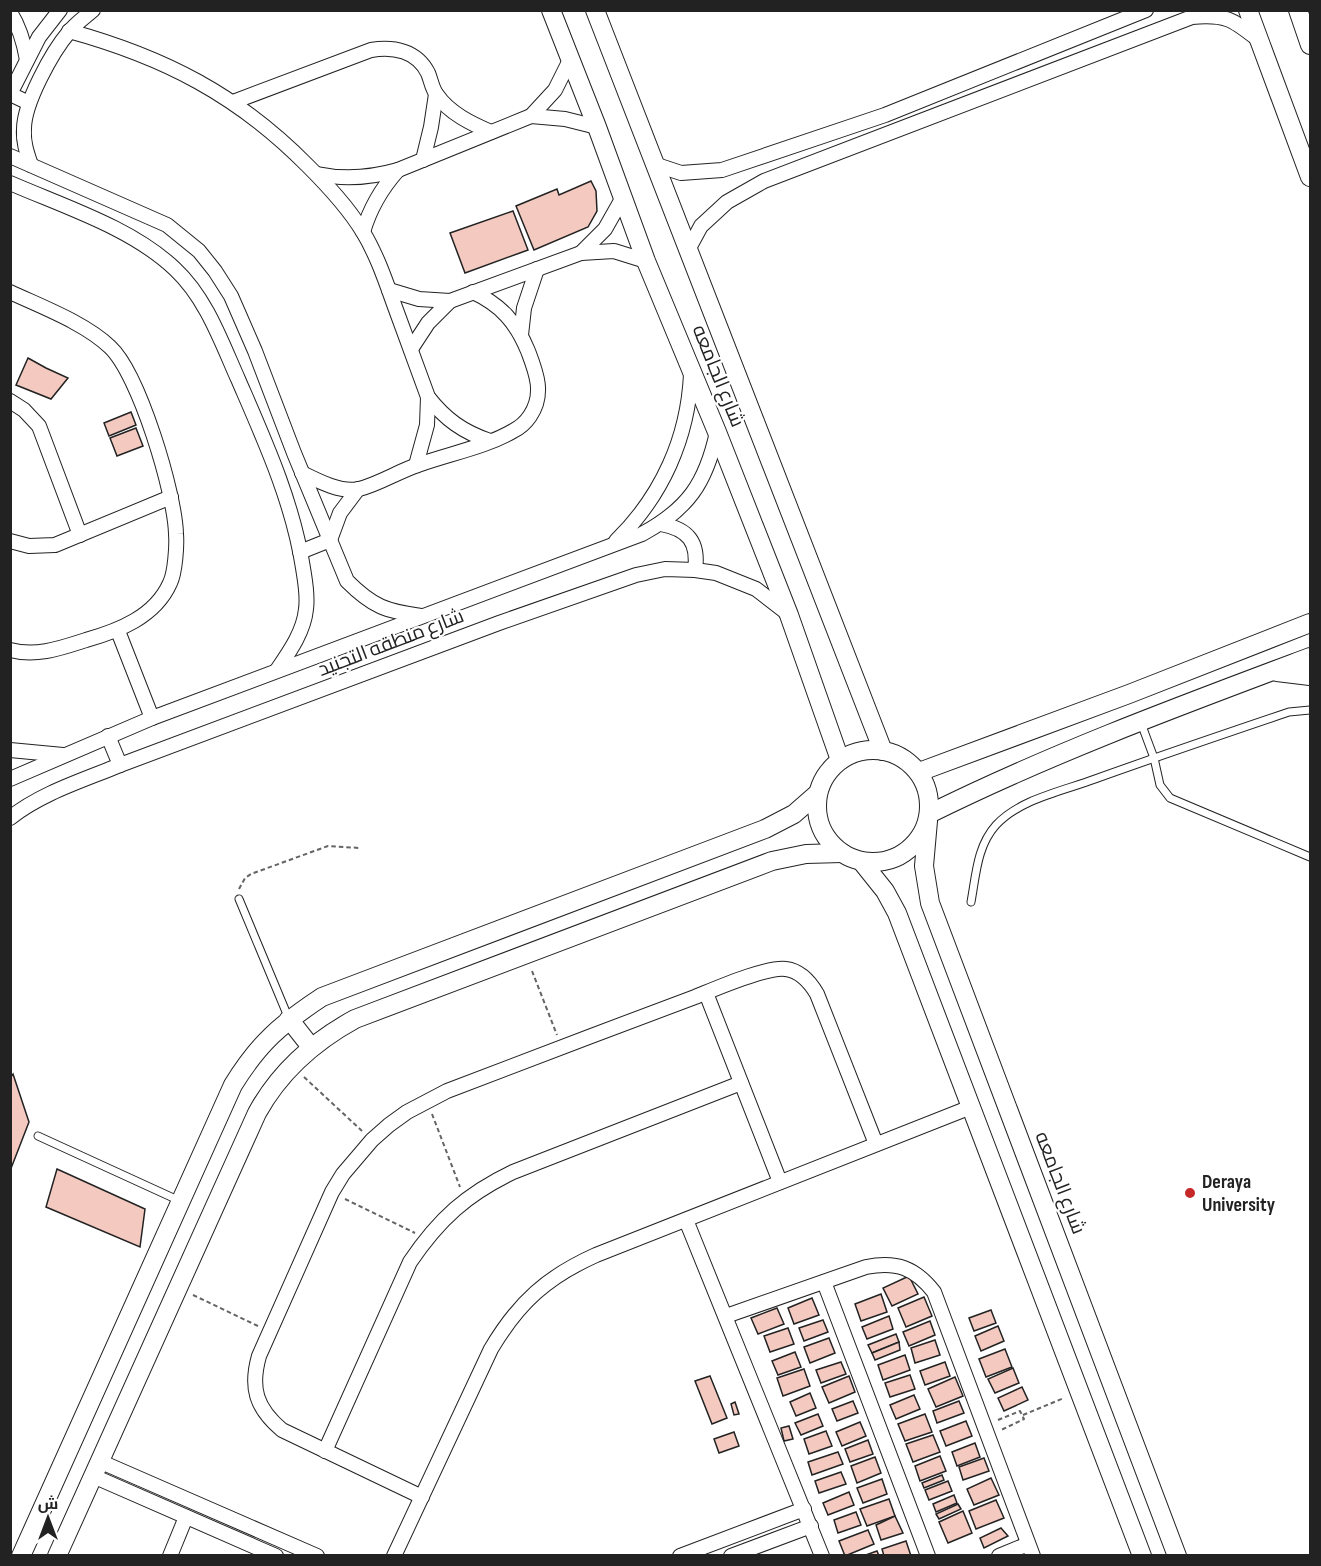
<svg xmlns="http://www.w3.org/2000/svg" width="1321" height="1566" viewBox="0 0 1321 1566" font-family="'Sofia Sans Condensed',Cairo,sans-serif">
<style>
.building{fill:#f3c9c0;stroke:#222;stroke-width:1.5}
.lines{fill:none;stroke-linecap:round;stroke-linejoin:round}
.lane-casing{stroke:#222;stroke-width:9}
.street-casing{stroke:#222;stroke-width:16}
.secondary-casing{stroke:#222;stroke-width:20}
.path{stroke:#646464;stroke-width:2;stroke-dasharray:4.5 3;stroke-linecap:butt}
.lane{stroke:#fff;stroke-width:7}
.street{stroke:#fff;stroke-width:14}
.secondary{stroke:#fff;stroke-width:18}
.poi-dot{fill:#c62828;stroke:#fff;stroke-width:2}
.labels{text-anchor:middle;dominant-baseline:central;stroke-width:4.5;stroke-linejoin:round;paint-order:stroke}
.street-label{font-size:20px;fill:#222;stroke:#fff}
.poi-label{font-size:20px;font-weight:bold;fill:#222;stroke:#fff;text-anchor:start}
</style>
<rect width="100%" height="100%" fill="#fff"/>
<g class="building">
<polygon points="591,181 596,191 597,211 588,227 534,250 516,206 557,189 559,195"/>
<polygon points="513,211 528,250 465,273 450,233"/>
<polygon points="28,358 46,368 68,378 51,399 16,385"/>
<polygon points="131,412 136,425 109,436 104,423"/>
<polygon points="136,428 143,446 117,456 110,438"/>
<polygon points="13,1074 29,1122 10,1171 10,1078"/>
<polygon points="57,1169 145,1209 140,1247 46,1207"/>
<polygon points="909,1276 918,1294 892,1306 883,1288"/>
<polygon points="881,1294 887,1312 861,1321 855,1304"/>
<polygon points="924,1297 932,1316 906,1327 898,1308"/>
<polygon points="812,1298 819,1315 794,1324 788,1308"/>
<polygon points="777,1308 784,1324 758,1334 751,1318"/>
<polygon points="991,1310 996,1323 974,1331 969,1318"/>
<polygon points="889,1316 893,1329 867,1339 862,1327"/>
<polygon points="823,1320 828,1332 804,1341 799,1328"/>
<polygon points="930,1321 935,1335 909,1346 903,1332"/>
<polygon points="998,1326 1004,1341 981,1351 975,1336"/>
<polygon points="788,1328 794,1344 770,1352 764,1336"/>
<polygon points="896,1334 899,1342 872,1353 868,1345"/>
<polygon points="829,1338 835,1353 810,1363 804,1347"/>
<polygon points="935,1340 940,1355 915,1363 911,1348"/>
<polygon points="899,1342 900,1350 875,1360 872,1353"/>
<polygon points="1005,1349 1012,1367 986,1377 979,1359"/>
<polygon points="795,1352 801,1367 778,1375 772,1361"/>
<polygon points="905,1355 910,1370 883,1380 878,1365"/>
<polygon points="841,1362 846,1374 821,1383 816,1370"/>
<polygon points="945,1362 950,1376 925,1385 920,1371"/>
<polygon points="1013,1368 1019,1383 995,1393 988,1379"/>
<polygon points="804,1369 810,1386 783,1396 777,1378"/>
<polygon points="910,1375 915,1389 890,1397 885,1383"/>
<polygon points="710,1376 727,1418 712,1424 695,1381"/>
<polygon points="849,1376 855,1392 829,1403 822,1387"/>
<polygon points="955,1377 963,1396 936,1407 928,1389"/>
<polygon points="1022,1387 1028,1400 1004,1411 998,1398"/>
<polygon points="810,1393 816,1408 796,1416 790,1402"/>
<polygon points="914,1395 920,1409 896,1419 890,1405"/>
<polygon points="853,1401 858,1413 837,1421 832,1409"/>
<polygon points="959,1401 964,1413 937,1423 933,1411"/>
<polygon points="735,1402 739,1414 734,1415 731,1404"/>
<polygon points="818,1414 823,1426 801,1435 795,1423"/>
<polygon points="925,1414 932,1432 905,1441 898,1424"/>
<polygon points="966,1421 972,1436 946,1446 940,1431"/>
<polygon points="860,1422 866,1436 842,1446 836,1432"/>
<polygon points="789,1426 793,1439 784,1441 781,1428"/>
<polygon points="826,1431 832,1446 809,1454 804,1439"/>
<polygon points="734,1432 739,1446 719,1453 714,1439"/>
<polygon points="933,1435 940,1452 913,1462 906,1444"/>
<polygon points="868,1440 873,1454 850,1462 845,1449"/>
<polygon points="975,1443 980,1457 957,1466 952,1452"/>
<polygon points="838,1452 843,1464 812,1475 808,1462"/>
<polygon points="940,1456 946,1471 920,1481 915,1466"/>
<polygon points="875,1457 881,1473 857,1483 851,1466"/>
<polygon points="984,1458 989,1471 963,1480 959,1467"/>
<polygon points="841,1472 846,1484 819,1493 815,1481"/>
<polygon points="942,1475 944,1480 924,1488 922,1483"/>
<polygon points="991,1478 999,1495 974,1505 967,1489"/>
<polygon points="882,1479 887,1494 863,1503 857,1488"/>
<polygon points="948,1481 952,1491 929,1500 925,1490"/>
<polygon points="849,1492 854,1505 828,1515 823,1503"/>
<polygon points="954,1495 957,1503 936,1512 933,1504"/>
<polygon points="889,1499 895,1516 867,1526 860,1509"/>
<polygon points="996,1500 1004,1518 976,1529 969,1511"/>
<polygon points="958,1504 961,1509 939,1519 936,1514"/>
<polygon points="963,1511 972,1533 948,1543 939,1522"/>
<polygon points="856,1512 861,1525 838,1533 834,1520"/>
<polygon points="895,1516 903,1533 881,1540 876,1525"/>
<polygon points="1001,1528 1008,1536 984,1548 980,1538"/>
<polygon points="868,1530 874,1544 845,1556 839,1541"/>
<polygon points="906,1541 911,1556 884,1556 882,1549"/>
<polygon points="877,1551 879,1556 863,1556"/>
</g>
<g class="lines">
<defs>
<g id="lane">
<polyline points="1141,723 1154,758 1160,785 1170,798 1310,857"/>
<polyline points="239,899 289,1019"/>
<path d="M971,902C976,875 977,846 996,825C1020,799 1063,791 1095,779C1159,756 1224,734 1289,712L1310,710"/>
<polyline points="38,1136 180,1201"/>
</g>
<g id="street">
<path d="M10,12C20,28 24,42 27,60"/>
<path d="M69,31C164,57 238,95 308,166C328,186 348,207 363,232C377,255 386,282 395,307C406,337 417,367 428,397C445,419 463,432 490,441"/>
<path d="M233,102L371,50C394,46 417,51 428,73C431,80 432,89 437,95C449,113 472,124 491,132"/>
<polyline points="29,103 10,94 39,37 60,10"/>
<polyline points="531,116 565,119 597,127"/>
<path d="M10,156L167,225L199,251L215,271L231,296L255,351L294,453L347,581C373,607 386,611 421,616"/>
<polyline points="423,160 431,127 436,94"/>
<polyline points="654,164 681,173 722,170 885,115 1146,10"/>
<path d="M31,165C27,153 23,142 24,129C24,103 52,52 69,32C75,24 85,17 93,10"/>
<path d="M317,174C345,180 370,178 398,170L531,116L555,90L571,58"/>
<path d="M10,183C65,207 132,228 175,269C206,298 221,341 238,379C264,439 293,502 303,568C305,581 308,595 306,609C304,631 290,651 277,670"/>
<path d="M363,232C370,208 381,189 398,170"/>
<path d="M688,250L701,226L727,202L764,181L1192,17C1228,14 1233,20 1260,41"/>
<polyline points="581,253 605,229 622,199"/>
<polyline points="389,290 419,299 450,301 581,253 614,251 646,261"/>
<path d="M10,292C42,307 85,323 110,347C139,374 175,493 176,534C177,546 175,573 170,583C155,617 118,631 86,640C61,648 37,657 10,650"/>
<polyline points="521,335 524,308 537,269"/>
<polyline points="411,349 428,323 450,301"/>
<polyline points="10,401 24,410 39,426 80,535"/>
<polyline points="416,465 427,425 428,397"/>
<path d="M302,473C318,481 341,493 359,489C379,484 399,471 418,465C448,454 486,447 513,431C519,428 526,422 530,416C545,394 536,372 528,351C516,322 501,305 473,292"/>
<path d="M661,524C688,529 699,542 695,570"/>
<polyline points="10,541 29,546 55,545 171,497"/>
<path d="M616,541C662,496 688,438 691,374"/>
<polyline points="300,552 330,540 340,513 358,489"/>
<polyline points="118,631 152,718"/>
<polyline points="108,736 120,765"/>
<polyline points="10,750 63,755"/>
<path d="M10,779L152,718L642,534C688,509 706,483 717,432"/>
<path d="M10,818C41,793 84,780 120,765L499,623L636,575L665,569L695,570L716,573L756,589L787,613"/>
<polyline points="706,993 780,1182"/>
<polyline points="686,1220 822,1556"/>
<polyline points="824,1282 928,1556"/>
<path d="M726,1316L866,1267C897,1261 915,1268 934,1292L1033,1556"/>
<path d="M325,1451L410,1262C439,1219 467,1194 513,1172L741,1083"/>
<polyline points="99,1461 317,1556"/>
<polyline points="93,1476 276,1556"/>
<path d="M422,1497L282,1430C256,1408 250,1388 259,1356L332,1192L343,1174L372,1140L389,1125L407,1112L447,1091C530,1059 612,1028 695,997C715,989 767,966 786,969C801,971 810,982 817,994L876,1144"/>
<polyline points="170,1556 186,1517"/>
<path d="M394,1556L491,1349C519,1302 547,1277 596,1255L971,1107"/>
<polyline points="680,1556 804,1509"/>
<polyline points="731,1556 811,1526"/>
<polyline points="999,1556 1028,1544"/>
</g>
<g id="secondary">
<polyline points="551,10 597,127 646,261 717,432 789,615 840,760"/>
<polyline points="595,10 883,751"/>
<polyline points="1248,10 1310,177"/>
<polyline points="1298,10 1310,45"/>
<polyline points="1277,672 1310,676"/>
<circle cx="873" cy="806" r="56"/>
<polyline points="919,772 1129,694 1310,623"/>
<path d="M929,814C1052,753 1182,705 1310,657"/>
<polyline points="928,821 924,866 930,903 1177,1556"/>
<polyline points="861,861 885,891 897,913 1142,1556"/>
<polyline points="289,1019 311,1047"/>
<path d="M21,1556L233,1085C259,1043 281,1024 322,997L765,829L794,814L818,793"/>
<path d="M57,1556L257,1113C280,1071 313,1042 355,1019L772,861L806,854L842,853"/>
</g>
</defs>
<use href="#lane" class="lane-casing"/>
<use href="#street" class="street-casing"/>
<use href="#secondary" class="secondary-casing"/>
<g class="path">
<polyline points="239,889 245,878 251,874 328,846 360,848"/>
<polyline points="532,971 557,1035"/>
<polyline points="304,1077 362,1131"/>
<polyline points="432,1114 460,1187"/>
<polyline points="345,1199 415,1233"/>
<polyline points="193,1295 258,1326"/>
<polyline points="1023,1415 1064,1398"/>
<polyline points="998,1420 1020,1411 1024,1419 1001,1430"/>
</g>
<use href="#lane" class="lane"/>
<use href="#street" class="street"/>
<use href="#secondary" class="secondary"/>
</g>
<circle class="poi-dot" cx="1190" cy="1193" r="6"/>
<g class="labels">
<g class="street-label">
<text transform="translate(718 376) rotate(68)">شارع الجامعه</text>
<text transform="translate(391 643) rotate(-21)">شارع منطقه التجنيد</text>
<text transform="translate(1060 1183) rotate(69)">شارع الجامعه</text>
</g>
<g class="poi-label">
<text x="1202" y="1182">Deraya<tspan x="1202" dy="23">University</tspan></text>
</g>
</g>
<rect width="1321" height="1566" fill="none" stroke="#222222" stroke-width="24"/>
<g transform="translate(48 1518)" stroke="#ffffff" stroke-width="4.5" paint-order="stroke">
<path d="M0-4.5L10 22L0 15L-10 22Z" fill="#222222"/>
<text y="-9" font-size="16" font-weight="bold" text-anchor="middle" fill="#222222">ش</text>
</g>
</svg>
